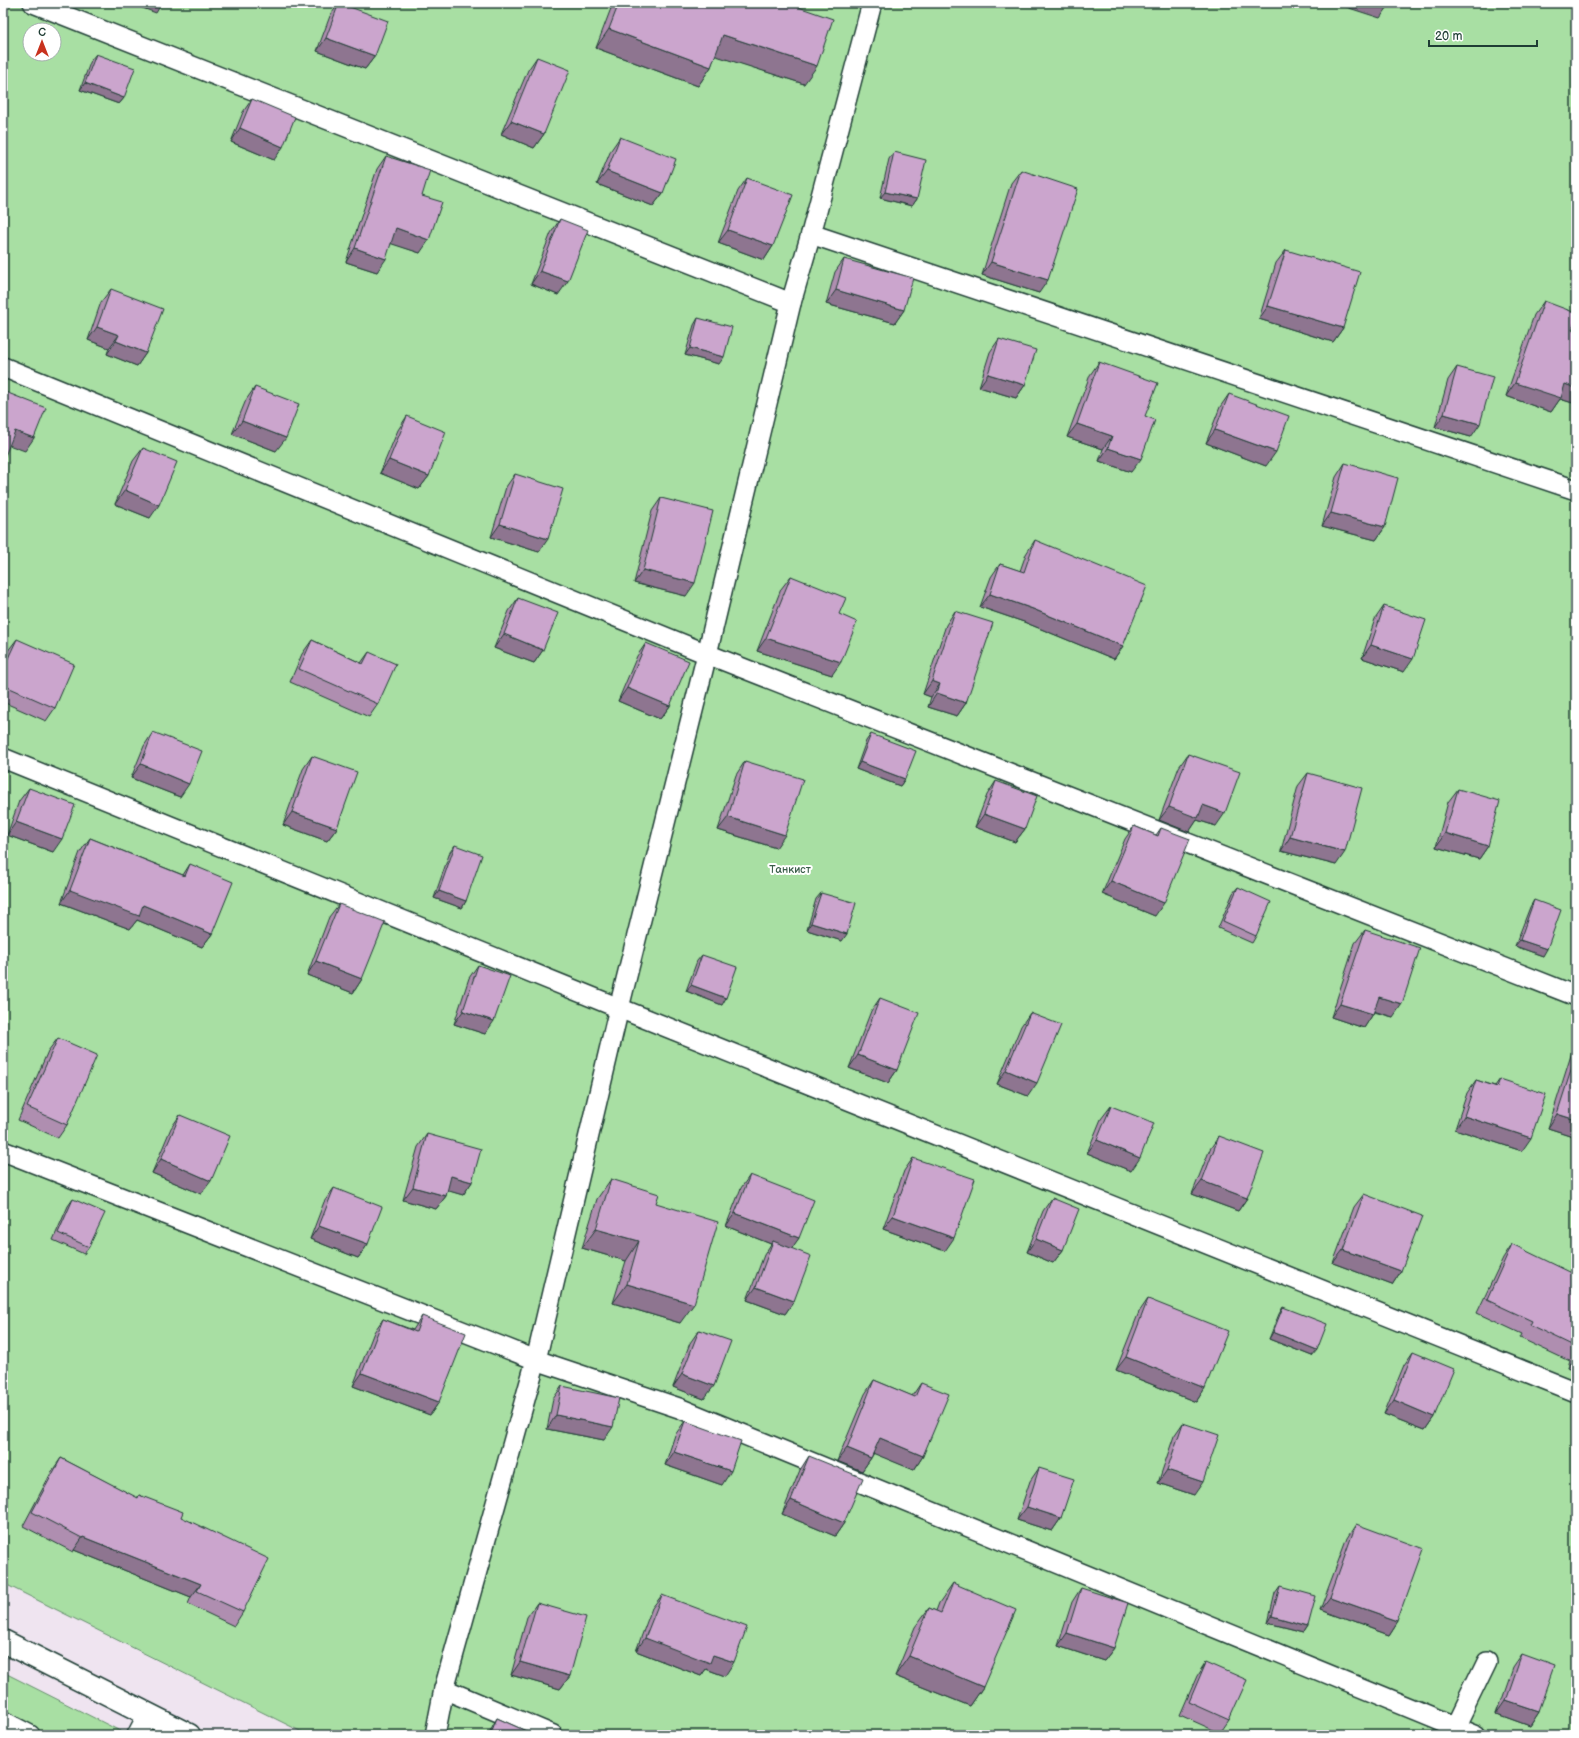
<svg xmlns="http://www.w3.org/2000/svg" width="1579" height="1738" viewBox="0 0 1579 1738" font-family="'Balsamiq Sans',sans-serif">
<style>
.green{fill:#a8dfa3;stroke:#648e6c;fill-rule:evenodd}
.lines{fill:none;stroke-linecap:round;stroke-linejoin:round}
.service-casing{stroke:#1f3d34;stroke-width:22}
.tertiary-casing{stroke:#1f3d34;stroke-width:25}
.service{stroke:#fff;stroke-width:19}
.tertiary{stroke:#fff;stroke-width:22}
.wall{fill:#af8eb0;stroke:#1f3d34}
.shaded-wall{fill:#8e7490;stroke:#1f3d34}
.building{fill:#cba5cd;stroke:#1f3d34}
.labels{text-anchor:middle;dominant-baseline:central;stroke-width:4;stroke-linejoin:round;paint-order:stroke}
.park-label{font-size:11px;fill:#3a5d4a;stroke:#fff}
</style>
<rect width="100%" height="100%" fill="#efe4f0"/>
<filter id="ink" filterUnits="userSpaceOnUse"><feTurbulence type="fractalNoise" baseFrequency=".025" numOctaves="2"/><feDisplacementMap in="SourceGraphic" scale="8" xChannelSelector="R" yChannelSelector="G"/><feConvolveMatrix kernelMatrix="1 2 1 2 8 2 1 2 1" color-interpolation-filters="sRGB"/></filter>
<g filter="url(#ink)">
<g class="green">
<path d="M3,3H1576V1735H308L3,1583ZM30,30H54V54H30Z"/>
<polygon points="3,1672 128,1735 3,1735"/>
</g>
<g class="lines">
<defs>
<g id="service">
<polyline points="33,3 791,303"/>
<polyline points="811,234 1576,490"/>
<polyline points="3,367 707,654 1576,996"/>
<polyline points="3,758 619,1008 1576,1392"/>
<polyline points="3,1151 536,1360 679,1408 1476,1735"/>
<polyline points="444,1689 553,1735"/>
<polyline points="3,1721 30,1735"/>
<polyline points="1455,1727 1487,1661"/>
<polyline points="137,1735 148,1714"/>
<polyline points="435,1735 444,1689 536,1360 619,1008 707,654 791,303 811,234 872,3"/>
</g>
<polyline id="tertiary" points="3,1641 189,1735"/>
</defs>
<use href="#service" class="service-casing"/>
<use href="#tertiary" class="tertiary-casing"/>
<use href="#service" class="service"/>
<use href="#tertiary" class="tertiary"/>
</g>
<g class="wall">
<polygon points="339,3 375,56 365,69 317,51 330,16"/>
<polygon points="613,3 787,3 804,84 715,55 711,67 698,86 596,48"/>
<polygon points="96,54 124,98 119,104 80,90 91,60"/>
<polygon points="537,57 544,134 534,148 501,134 528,70"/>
<polygon points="252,99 274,160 231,142 243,112"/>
<polygon points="620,137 663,193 653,206 597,184 611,150"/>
<polygon points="894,152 917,199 912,206 880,198 889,159"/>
<polygon points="386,156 422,196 420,253 391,243 377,272 346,262 377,169"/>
<polygon points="1021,170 1039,293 982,275 1011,183"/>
<polygon points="747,178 773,246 764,260 718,243 738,191"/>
<polygon points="560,219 558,295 531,284 551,233"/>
<polygon points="1286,250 1343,328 1333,342 1259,319 1276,263"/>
<polygon points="844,259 904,310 895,323 826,304 835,272"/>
<polygon points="111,289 146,353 137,366 107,354 109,348 88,340 101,302"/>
<polygon points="1544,301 1572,330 1576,331 1576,404 1560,399 1551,412 1506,396 1534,315"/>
<polygon points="698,318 719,364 685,355 694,325"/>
<polygon points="999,339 1025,385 1016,398 979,387 990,352"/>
<polygon points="1099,362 1145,416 1131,472 1099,461 1103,449 1067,437 1090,375"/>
<polygon points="1457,367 1471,437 1435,427 1448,380"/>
<polygon points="255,387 276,451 232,434 246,400"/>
<polygon points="1229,394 1266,466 1206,443 1220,407"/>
<polygon points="407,416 429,476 419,489 380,473 398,430"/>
<polygon points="143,448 150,518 115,504 133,461"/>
<polygon points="1345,463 1385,527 1376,540 1322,526 1336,477"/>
<polygon points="515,474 539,552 491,537 506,487"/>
<polygon points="661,498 686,596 634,583 652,511"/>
<polygon points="1035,540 1123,646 1114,659 1024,622 980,607 991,577 1000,564 1020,571 1026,554"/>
<polygon points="791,576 839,614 832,675 757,651 781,589"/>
<polygon points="518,598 543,650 534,663 494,648 509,611"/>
<polygon points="1384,606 1404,672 1362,658 1375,619"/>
<polygon points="955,611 966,703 957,716 928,707 931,697 923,694 946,625"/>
<polygon points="17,639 55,708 46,721 3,702 3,661 7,652"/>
<polygon points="312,640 361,663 369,652 378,704 369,717 290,682 302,654"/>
<polygon points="646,643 670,706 660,719 618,701 637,656"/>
<polygon points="153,732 180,797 131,778 144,746"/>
<polygon points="871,734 905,779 900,786 856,769 866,741"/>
<polygon points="1188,754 1216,826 1197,820 1189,832 1159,820 1179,767"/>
<polygon points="312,756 337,828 327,841 283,825 303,769"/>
<polygon points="745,761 776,848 718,830 736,775"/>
<polygon points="1308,773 1336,865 1281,851 1298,786"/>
<polygon points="996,781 1025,829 1015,842 975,827 987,795"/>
<polygon points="29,788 53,852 7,835 19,801"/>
<polygon points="1458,789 1488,846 1479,859 1436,847 1448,802"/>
<polygon points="1134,826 1156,835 1161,828 1155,916 1102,894 1125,839"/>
<polygon points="90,838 183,875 190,864 212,934 202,947 137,920 130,929 61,903 80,852"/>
<polygon points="455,845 466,901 462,908 434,898 450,852"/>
<polygon points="1238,887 1256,936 1252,943 1218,928 1233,893"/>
<polygon points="821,893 842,941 807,930 816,899"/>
<polygon points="1534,900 1543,956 1515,946 1530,907"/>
<polygon points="339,904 362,979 353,993 307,975 329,917"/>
<polygon points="1365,930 1393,1017 1374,1012 1373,1014 1364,1028 1331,1017 1355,943"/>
<polygon points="702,955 722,1005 686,991 697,961"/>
<polygon points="478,965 485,1034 454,1024 469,978"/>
<polygon points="880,998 897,1070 888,1083 849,1068 871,1011"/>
<polygon points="1030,1013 1028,1096 997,1084 1021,1026"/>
<polygon points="58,1038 67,1125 58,1138 18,1120 48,1051"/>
<polygon points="1576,1046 1576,1137 1548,1128 1572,1052"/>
<polygon points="1500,1079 1522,1151 1455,1129 1467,1093 1476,1080 1495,1086"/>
<polygon points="1111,1106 1131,1171 1087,1153 1101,1119"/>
<polygon points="180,1115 201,1194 152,1173 171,1128"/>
<polygon points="427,1134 472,1182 463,1195 447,1190 446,1196 436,1209 403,1200 418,1147"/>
<polygon points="1219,1136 1247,1198 1238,1211 1192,1194 1210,1149"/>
<polygon points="913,1158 945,1251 883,1229 904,1171"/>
<polygon points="750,1175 799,1238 791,1248 794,1301 785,1314 747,1300 764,1255 771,1244 726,1226 741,1188"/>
<polygon points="611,1179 656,1203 680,1323 613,1303 626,1261 582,1248 597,1199"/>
<polygon points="334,1188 368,1244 358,1258 310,1239 324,1202"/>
<polygon points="1364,1194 1401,1271 1392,1285 1333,1263 1354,1207"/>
<polygon points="1052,1198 1063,1250 1053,1263 1027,1252 1043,1211"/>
<polygon points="73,1199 89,1247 84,1254 53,1240 68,1206"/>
<polygon points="1512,1244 1572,1290 1576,1291 1576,1372 1567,1368 1569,1361 1520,1338 1522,1334 1477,1313 1503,1258"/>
<polygon points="1148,1299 1205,1388 1196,1402 1116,1370 1139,1312"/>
<polygon points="1283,1307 1312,1356 1269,1339 1279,1314"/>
<polygon points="422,1316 439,1402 430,1415 353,1386 374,1332 383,1319 413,1330"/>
<polygon points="699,1330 704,1399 673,1387 690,1343"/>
<polygon points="1413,1352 1434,1417 1425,1430 1384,1414 1404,1365"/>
<polygon points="874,1380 912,1396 921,1383 923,1456 914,1470 874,1453 871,1458 862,1471 837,1461 865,1394"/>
<polygon points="562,1386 604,1440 547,1429 553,1399"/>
<polygon points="685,1421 722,1485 665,1465 675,1435"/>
<polygon points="1183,1423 1194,1495 1158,1483 1174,1436"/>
<polygon points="809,1456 844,1523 835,1536 782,1514 800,1470"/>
<polygon points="61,1458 137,1498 139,1495 181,1517 243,1612 234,1626 188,1604 191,1597 74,1550 73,1552 23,1526 52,1471"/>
<polygon points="1039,1468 1061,1518 1052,1531 1017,1520 1030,1481"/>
<polygon points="1356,1524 1398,1621 1389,1635 1320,1610 1347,1538"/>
<polygon points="953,1583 983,1687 970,1706 895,1676 915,1627 929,1608 936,1611 939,1603"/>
<polygon points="1280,1586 1308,1626 1304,1632 1268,1623 1275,1593"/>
<polygon points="1081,1588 1114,1648 1104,1661 1058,1646 1072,1602"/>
<polygon points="662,1595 725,1676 706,1669 701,1676 636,1651 652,1608"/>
<polygon points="537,1603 570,1676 560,1689 511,1675 527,1617"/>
<polygon points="1522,1655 1539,1712 1530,1726 1497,1714 1513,1668"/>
<polygon points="1206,1662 1229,1720 1220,1733 1180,1715 1197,1676"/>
<polygon points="497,1718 535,1735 488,1735 493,1725"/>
</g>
<g class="shaded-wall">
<polygon points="129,3 162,3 156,13"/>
<polygon points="1349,3 1385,3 1390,4 1380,18 1346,7"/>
<polygon points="609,29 711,67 698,86 596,48"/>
<polygon points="723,35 817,66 804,84 710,54"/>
<polygon points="326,38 375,56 365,69 317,51"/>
<polygon points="85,83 124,98 119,104 80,90"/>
<polygon points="511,121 544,134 534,148 501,134"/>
<polygon points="240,128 283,147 274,160 231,142"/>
<polygon points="607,171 663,193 653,206 597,184"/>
<polygon points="885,192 917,199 912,206 880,198"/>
<polygon points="396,228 429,240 420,253 386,242"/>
<polygon points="728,230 773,246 764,260 718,243"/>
<polygon points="355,248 386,259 377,272 346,262"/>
<polygon points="991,262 1048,280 1039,293 982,275"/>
<polygon points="540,271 568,281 558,295 531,284"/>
<polygon points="836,290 904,310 895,323 826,304"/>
<polygon points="1268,306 1343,328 1333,342 1259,319"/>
<polygon points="97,327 119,335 109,348 88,340"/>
<polygon points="116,341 146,353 137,366 107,354"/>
<polygon points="690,348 724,357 719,364 685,355"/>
<polygon points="988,374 1025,385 1016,398 979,387"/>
<polygon points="1515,383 1565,384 1576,388 1576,404 1560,399 1551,412 1506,396"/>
<polygon points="1444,414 1480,424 1471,437 1435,427"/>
<polygon points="242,421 286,438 276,451 232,434"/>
<polygon points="1077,424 1112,436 1103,449 1067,437"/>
<polygon points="1215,430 1276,452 1266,466 1206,443"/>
<polygon points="15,431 34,438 25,451 6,444"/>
<polygon points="1108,448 1141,459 1131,472 1099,461"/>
<polygon points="389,460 429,476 419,489 380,473"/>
<polygon points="125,490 159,505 150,518 115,504"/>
<polygon points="1331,513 1385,527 1376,540 1322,526"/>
<polygon points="500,524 548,539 539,552 491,537"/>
<polygon points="643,570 695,583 686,596 634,583"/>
<polygon points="990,594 1033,609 1123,646 1114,659 1024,622 980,607"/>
<polygon points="504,634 543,650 534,663 494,648"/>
<polygon points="766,638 841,662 832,675 757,651"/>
<polygon points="1371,645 1413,659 1404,672 1362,658"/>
<polygon points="932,681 940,684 931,697 923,694"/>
<polygon points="627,688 670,706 660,719 618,701"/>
<polygon points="937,693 966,703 957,716 928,707"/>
<polygon points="860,762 905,779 900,786 856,769"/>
<polygon points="141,764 189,784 180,797 131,778"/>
<polygon points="1203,805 1225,813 1216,826 1197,820 1189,832 1159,820 1169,807"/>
<polygon points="292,812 337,828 327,841 283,825"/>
<polygon points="984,814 1025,829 1015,842 975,827"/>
<polygon points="728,817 785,835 776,848 718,830"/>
<polygon points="16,822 62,839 53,852 7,835"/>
<polygon points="1445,833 1488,846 1479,859 1436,847"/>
<polygon points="1290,837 1345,852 1336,865 1281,851"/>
<polygon points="1111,881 1164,903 1155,916 1102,894"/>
<polygon points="70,890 143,905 212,934 202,947 137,920 130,929 61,903"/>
<polygon points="439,891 466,901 462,908 434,898"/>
<polygon points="811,923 847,934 842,941 807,930"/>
<polygon points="1520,940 1547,949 1543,956 1515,946"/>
<polygon points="316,961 362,979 353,993 307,975"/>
<polygon points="691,985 726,998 722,1005 686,991"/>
<polygon points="1379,997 1402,1004 1393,1017 1370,1010"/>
<polygon points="1340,1004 1373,1014 1364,1028 1331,1017"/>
<polygon points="463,1011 494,1021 485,1034 454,1024"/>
<polygon points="858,1055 897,1070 888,1083 849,1068"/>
<polygon points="1006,1070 1037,1083 1028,1096 997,1084"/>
<polygon points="1557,1114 1576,1120 1576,1137 1548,1128"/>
<polygon points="1464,1116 1531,1138 1522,1151 1455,1129"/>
<polygon points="1097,1140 1140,1158 1131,1171 1087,1153"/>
<polygon points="161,1159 211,1181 201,1194 152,1173"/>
<polygon points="451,1176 472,1182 463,1195 442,1189"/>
<polygon points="1202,1181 1247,1198 1238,1211 1192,1194"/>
<polygon points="413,1187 446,1196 436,1209 403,1200"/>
<polygon points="735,1213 799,1238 790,1251 773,1241 771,1244 726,1226"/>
<polygon points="893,1216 954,1238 945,1251 883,1229"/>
<polygon points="319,1226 368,1244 358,1258 310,1239"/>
<polygon points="596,1229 639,1241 626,1261 582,1248"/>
<polygon points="1036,1239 1063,1250 1053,1263 1027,1252"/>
<polygon points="1343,1250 1401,1271 1392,1285 1333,1263"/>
<polygon points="627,1284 694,1304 680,1323 613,1303"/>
<polygon points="756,1287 794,1301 785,1314 747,1300"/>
<polygon points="1273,1332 1317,1350 1312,1356 1269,1339"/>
<polygon points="1576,1355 1576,1372 1567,1368"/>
<polygon points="1126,1357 1205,1388 1196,1402 1116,1370"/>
<polygon points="362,1373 439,1402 430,1415 353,1386"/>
<polygon points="682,1374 714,1386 704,1399 673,1387"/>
<polygon points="1394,1400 1434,1417 1425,1430 1384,1414"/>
<polygon points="556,1415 613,1427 604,1440 547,1429"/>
<polygon points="880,1438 923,1456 914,1470 870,1452"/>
<polygon points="847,1448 871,1458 862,1471 837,1461"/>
<polygon points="674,1452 731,1471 722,1485 665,1465"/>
<polygon points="1167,1470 1203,1482 1194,1495 1158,1483"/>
<polygon points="791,1500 844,1523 835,1536 782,1514"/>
<polygon points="1027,1507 1061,1518 1052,1531 1017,1520"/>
<polygon points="83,1537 201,1584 191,1597 74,1550"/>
<polygon points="1330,1597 1398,1621 1389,1635 1320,1610"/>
<polygon points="1272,1616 1308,1626 1304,1632 1268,1623"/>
<polygon points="1067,1633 1114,1648 1104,1661 1058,1646"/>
<polygon points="645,1638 713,1655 734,1662 725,1676 706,1669 701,1676 636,1651"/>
<polygon points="909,1656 983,1687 970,1706 895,1676"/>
<polygon points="520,1662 570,1676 560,1689 511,1675"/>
<polygon points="1506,1701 1539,1712 1530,1726 1497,1714"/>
</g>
<g class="building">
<polygon points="339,3 388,21 375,56 326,38"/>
<polygon points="619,3 787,3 833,19 817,66 723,35 711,67 609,29"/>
<polygon points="96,54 135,68 124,98 85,83"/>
<polygon points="537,57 570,70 544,134 511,121"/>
<polygon points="252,99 295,117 283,147 240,128"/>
<polygon points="620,137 676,159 663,193 607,171"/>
<polygon points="894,152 926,160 917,199 885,192"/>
<polygon points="386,156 430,170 422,196 442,202 429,240 396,228 386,259 355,248"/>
<polygon points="1021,170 1078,189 1048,280 991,262"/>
<polygon points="747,178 793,195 773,246 728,230"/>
<polygon points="560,219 588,230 568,281 540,271"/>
<polygon points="1286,250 1360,272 1343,328 1268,306"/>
<polygon points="844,259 913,278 904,310 836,290"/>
<polygon points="111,289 163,309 146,353 116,341 119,335 97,327"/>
<polygon points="1544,301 1576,313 1576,318 1572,330 1576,331 1576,388 1565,384 1561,398 1515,383"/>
<polygon points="698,318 732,327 724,357 690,348"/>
<polygon points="999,339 1036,350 1025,385 988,374"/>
<polygon points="1099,362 1158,383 1145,416 1155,420 1141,459 1108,448 1112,436 1077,424"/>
<polygon points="1457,367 1493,377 1480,424 1444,414"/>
<polygon points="255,387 299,404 286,438 242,421"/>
<polygon points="3,391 46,408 34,438 15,431 3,461"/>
<polygon points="1229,394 1289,416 1276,452 1215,430"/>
<polygon points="407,416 446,432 429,476 389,460"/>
<polygon points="143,448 177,462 159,505 125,490"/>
<polygon points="1345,463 1398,478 1385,527 1331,513"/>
<polygon points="515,474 563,489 548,539 500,524"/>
<polygon points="661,498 713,511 695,583 643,570"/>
<polygon points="1035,540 1147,586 1123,646 1033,609 990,594 1000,564 1024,572"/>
<polygon points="791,576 846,598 839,614 857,622 841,662 766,638"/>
<polygon points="518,598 558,613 543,650 504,634"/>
<polygon points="1384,606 1426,620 1413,659 1371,645"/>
<polygon points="955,611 993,623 966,703 937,693 940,684 932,681"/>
<polygon points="17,639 74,664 55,708 3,685 3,669"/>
<polygon points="312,640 363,664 369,652 396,664 378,704 299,669"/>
<polygon points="646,643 689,661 670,706 627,688"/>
<polygon points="153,732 202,751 189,784 141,764"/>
<polygon points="871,734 916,751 905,779 860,762"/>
<polygon points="1188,754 1240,772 1225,813 1203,805 1198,818 1169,807"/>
<polygon points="312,756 357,772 337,828 292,812"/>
<polygon points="745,761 803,779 785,835 728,817"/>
<polygon points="1308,773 1362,788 1345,852 1290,837"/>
<polygon points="996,781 1037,796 1025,829 984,814"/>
<polygon points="29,788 75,805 62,839 16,822"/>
<polygon points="1458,789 1500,801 1488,846 1445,833"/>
<polygon points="1134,826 1158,836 1161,828 1190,839 1164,903 1111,881"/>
<polygon points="90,838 185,876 190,864 233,882 212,934 143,905 139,916 70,890"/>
<polygon points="455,845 482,855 466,901 439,891"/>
<polygon points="1238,887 1271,902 1256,936 1223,921"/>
<polygon points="821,893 856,903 847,934 811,923"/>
<polygon points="1534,900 1561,910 1547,949 1520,940"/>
<polygon points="339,904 385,922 362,979 316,961"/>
<polygon points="1365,930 1420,948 1402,1004 1379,997 1373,1014 1340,1004"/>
<polygon points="702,955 737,967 726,998 691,985"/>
<polygon points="478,965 510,976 494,1021 463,1011"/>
<polygon points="880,998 919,1013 897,1070 858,1055"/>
<polygon points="1030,1013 1061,1025 1037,1083 1006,1070"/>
<polygon points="58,1038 97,1055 67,1125 27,1107"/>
<polygon points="1576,1055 1576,1120 1557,1114"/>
<polygon points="1500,1079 1546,1094 1531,1138 1464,1116 1476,1080 1497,1087"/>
<polygon points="1111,1106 1154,1123 1140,1158 1097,1140"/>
<polygon points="180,1115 230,1136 211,1181 161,1159"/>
<polygon points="427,1134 481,1149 472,1182 451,1176 446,1196 413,1187"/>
<polygon points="1219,1136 1264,1153 1247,1198 1202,1181"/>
<polygon points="913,1158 975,1179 954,1238 893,1216"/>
<polygon points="750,1175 814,1200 799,1238 735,1213"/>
<polygon points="611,1179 659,1194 656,1203 718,1222 694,1304 627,1284 639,1241 596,1229"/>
<polygon points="334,1188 382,1207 368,1244 319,1226"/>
<polygon points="1364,1194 1422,1216 1401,1271 1343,1250"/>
<polygon points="1052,1198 1079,1209 1063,1250 1036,1239"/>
<polygon points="73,1199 105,1213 89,1247 58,1233"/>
<polygon points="773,1241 811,1256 794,1301 756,1287"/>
<polygon points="1512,1244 1576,1275 1576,1283 1572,1290 1576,1291 1576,1347 1530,1325 1532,1321 1487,1300"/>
<polygon points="1148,1299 1228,1331 1205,1388 1126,1357"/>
<polygon points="1283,1307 1327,1324 1317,1350 1273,1332"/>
<polygon points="422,1316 466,1333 439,1402 362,1373 383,1319 416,1332"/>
<polygon points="699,1330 731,1341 714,1386 682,1374"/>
<polygon points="1413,1352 1454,1369 1434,1417 1394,1400"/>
<polygon points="874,1380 915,1397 921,1383 949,1394 923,1456 880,1438 871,1458 847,1448"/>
<polygon points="562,1386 619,1398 613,1427 556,1415"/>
<polygon points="685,1421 741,1441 731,1471 674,1452"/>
<polygon points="1183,1423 1219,1435 1203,1482 1167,1470"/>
<polygon points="809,1456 863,1478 844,1523 791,1500"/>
<polygon points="61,1458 138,1498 139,1495 183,1512 181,1517 269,1559 243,1612 197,1591 201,1584 83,1537 82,1538 32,1512"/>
<polygon points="1039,1468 1074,1479 1061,1518 1027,1507"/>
<polygon points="1356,1524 1424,1549 1398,1621 1330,1597"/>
<polygon points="953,1583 1016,1610 983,1687 909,1656 929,1608 941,1613"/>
<polygon points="1280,1586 1316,1596 1308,1626 1272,1616"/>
<polygon points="1081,1588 1128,1603 1114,1648 1067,1633"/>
<polygon points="662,1595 747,1627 734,1662 713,1655 710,1663 645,1638"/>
<polygon points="537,1603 586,1617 570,1676 520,1662"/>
<polygon points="1522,1655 1555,1667 1539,1712 1506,1701"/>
<polygon points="1206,1662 1247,1680 1229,1720 1189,1702"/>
<polygon points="497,1718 535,1735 490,1735"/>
<polygon points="779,1730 794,1735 778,1735"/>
</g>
</g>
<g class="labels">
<g class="park-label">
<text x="790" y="869">Танкист</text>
</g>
</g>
<rect width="1579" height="1738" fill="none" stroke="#fff" stroke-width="16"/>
<rect x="8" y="8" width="1563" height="1722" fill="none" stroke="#1f3d34" stroke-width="1.5" filter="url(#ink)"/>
<g transform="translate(42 42)"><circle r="19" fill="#ffffff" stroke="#a5b1ae"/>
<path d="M0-3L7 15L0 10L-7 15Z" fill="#c8321e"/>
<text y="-6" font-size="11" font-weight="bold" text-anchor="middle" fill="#1f3d34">С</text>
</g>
<path d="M1429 40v6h108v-6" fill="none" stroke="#1f3d34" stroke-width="2"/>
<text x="1435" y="40" font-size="12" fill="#1f3d34" stroke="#ffffff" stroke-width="3" paint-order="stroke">20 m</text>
</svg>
